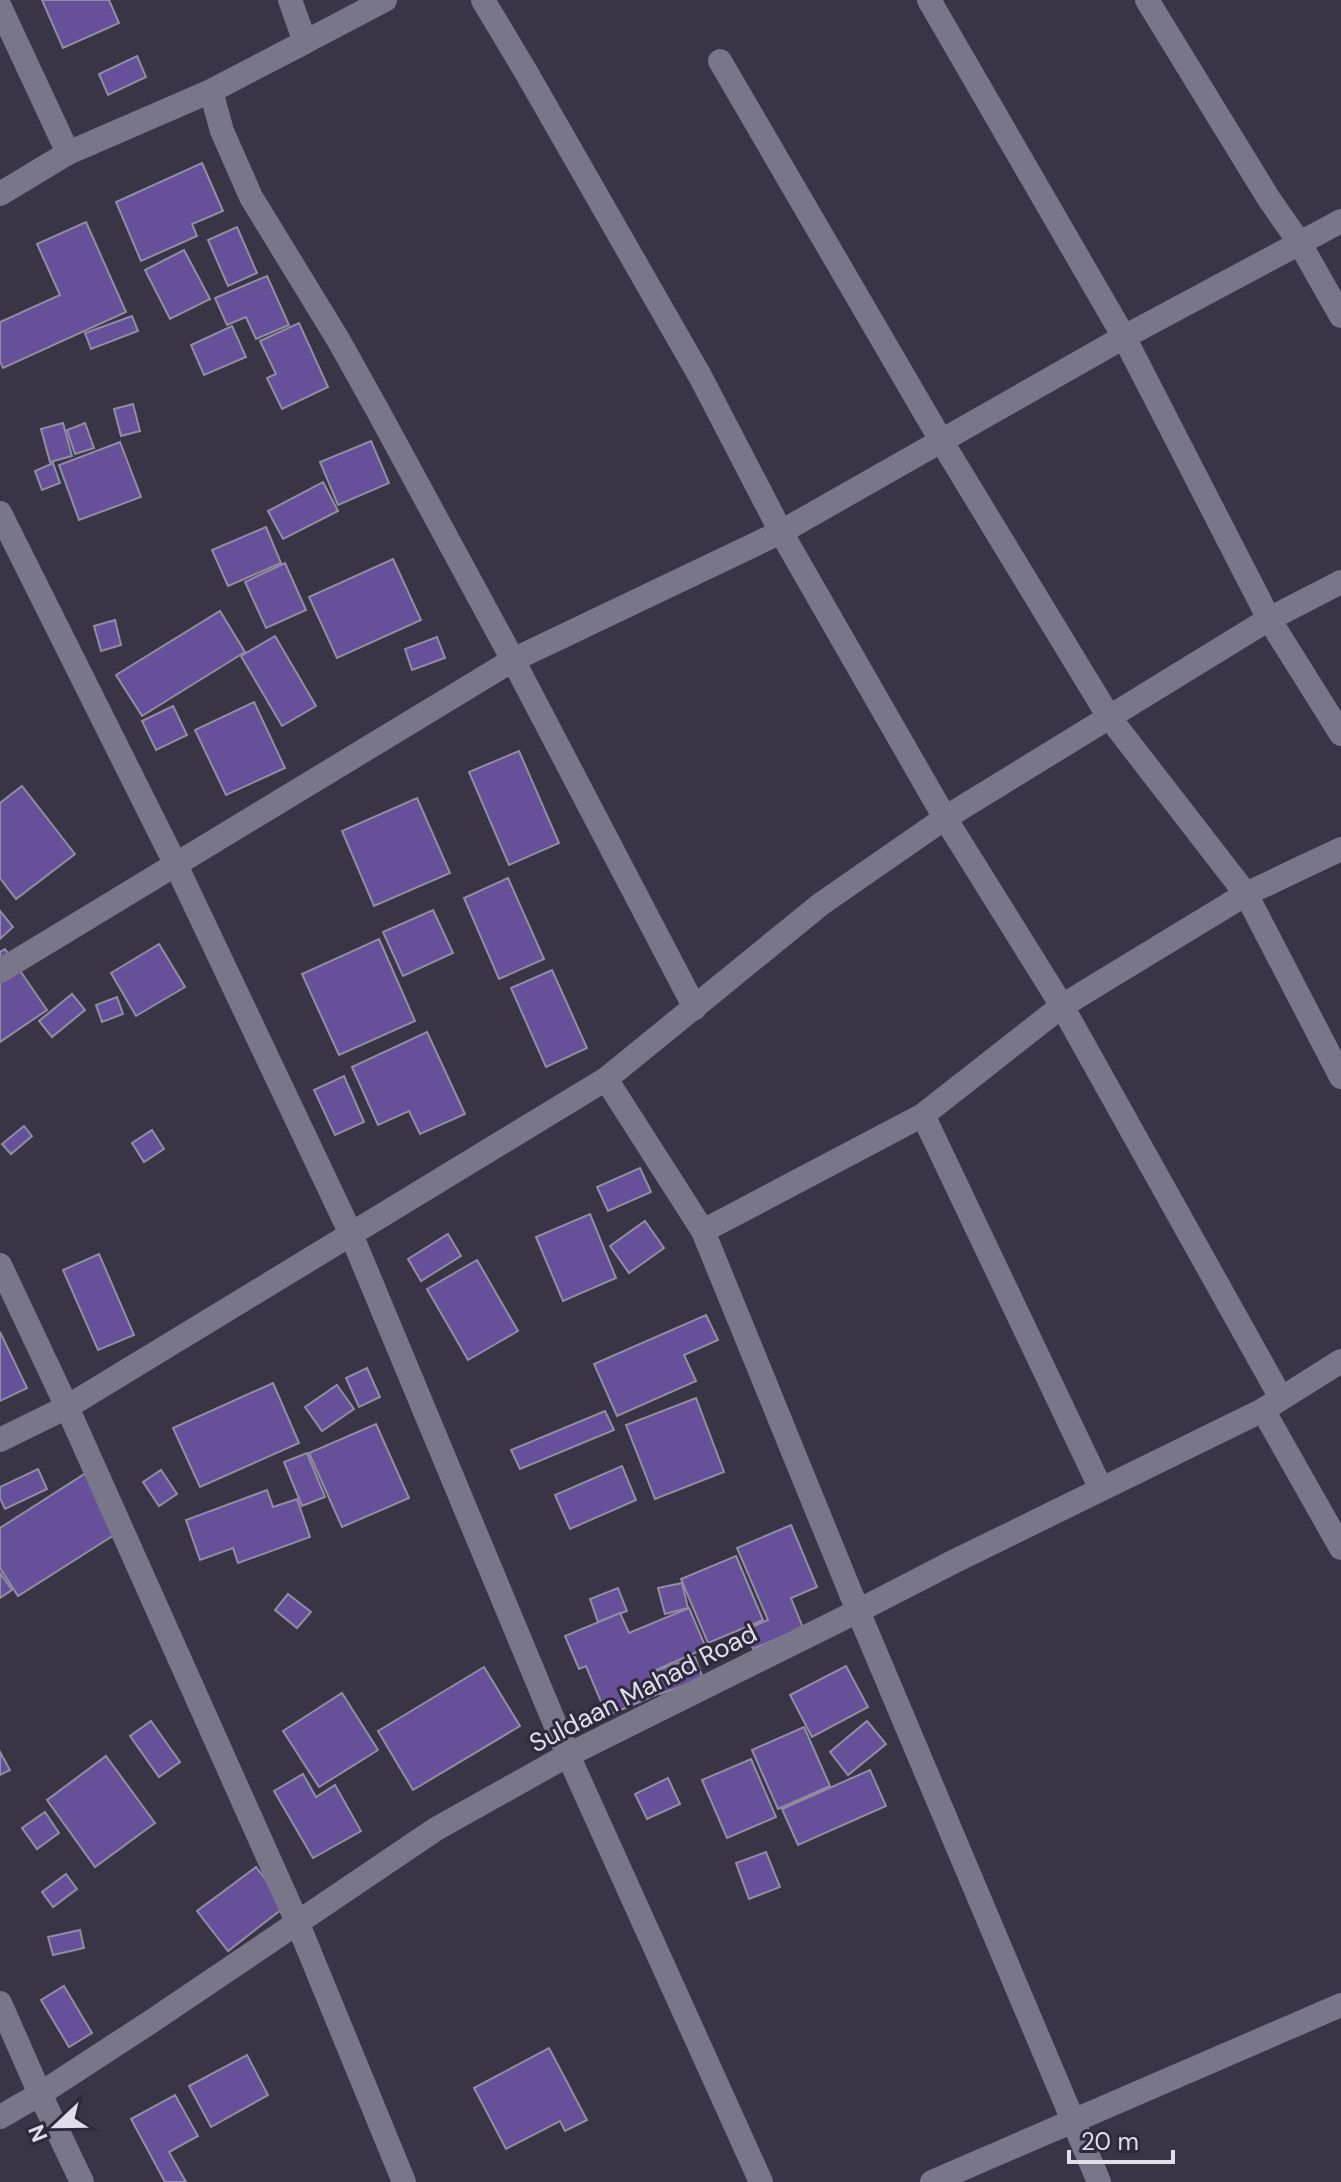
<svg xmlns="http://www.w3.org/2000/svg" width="1341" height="2182" viewBox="0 0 1341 2182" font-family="'DM Sans',sans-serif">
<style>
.building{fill:#66509a;stroke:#918da2;stroke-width:2}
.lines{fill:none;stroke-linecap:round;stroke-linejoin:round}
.street{stroke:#7a768a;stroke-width:24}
.labels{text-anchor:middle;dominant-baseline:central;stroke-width:6;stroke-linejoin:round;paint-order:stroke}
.street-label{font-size:26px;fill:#e1deea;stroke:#2e2a3c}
</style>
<rect width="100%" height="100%" fill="#393446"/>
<g class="building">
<polygon points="42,0 109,0 119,23 63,48"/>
<polygon points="137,56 146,77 108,95 99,74"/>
<polygon points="202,163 223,211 192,224 197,236 141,261 116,202"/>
<polygon points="86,222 126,312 3,368 0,361 0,322 60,295 37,244"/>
<polygon points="237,227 257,273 228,286 208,240"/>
<polygon points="184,250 210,299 170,319 145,270"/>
<polygon points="267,276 289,325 256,339 246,317 227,325 215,298"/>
<polygon points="132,316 138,331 91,349 85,333"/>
<polygon points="299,323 328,387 282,409 267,378 276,374 260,341"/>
<polygon points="232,326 246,357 204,375 191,345"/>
<polygon points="133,404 140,431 121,436 114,409"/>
<polygon points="63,423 72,456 50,462 41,429"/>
<polygon points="85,423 94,448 75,454 67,430"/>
<polygon points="371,441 389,483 338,505 320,462"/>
<polygon points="120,442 141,497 79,520 59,465"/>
<polygon points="53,463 60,483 42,490 35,471"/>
<polygon points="323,482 338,511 283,539 268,511"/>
<polygon points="266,527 281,563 228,586 212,550"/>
<polygon points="393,559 421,620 337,658 309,597"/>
<polygon points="285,563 306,610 266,628 245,582"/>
<polygon points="220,611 245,652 142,716 116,675"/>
<polygon points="115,620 121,645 101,651 94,626"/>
<polygon points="275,636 316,706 282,726 241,656"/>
<polygon points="437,637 445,658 412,670 405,649"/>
<polygon points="254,702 285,768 226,795 195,730"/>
<polygon points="173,706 187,735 156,750 142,721"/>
<polygon points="519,751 559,843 509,865 469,772"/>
<polygon points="22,786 75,854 16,899 0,878 0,803"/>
<polygon points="417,798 450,873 374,906 342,831"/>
<polygon points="508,878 544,959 499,979 464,898"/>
<polygon points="433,910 453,953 403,976 383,932"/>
<polygon points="0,911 13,927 0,939"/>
<polygon points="379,939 415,1021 339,1055 302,974"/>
<polygon points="159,944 185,987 136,1016 111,973"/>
<polygon points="5,949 47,1010 0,1042 0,952"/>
<polygon points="552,970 587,1048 546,1067 511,988"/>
<polygon points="72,994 85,1010 52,1037 39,1021"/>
<polygon points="117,997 123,1014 102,1022 96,1005"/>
<polygon points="427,1032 465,1114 420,1134 409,1111 378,1125 352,1067"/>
<polygon points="344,1076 364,1122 335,1135 314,1090"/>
<polygon points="24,1126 32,1136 11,1154 2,1144"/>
<polygon points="152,1130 164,1149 144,1162 132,1143"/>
<polygon points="640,1168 651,1192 608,1211 597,1187"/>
<polygon points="590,1214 616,1278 563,1301 536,1237"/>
<polygon points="645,1221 664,1248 629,1273 610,1246"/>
<polygon points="448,1234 461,1256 421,1281 408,1259"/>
<polygon points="99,1254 134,1335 98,1350 63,1270"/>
<polygon points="477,1260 518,1331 468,1360 427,1289"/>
<polygon points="706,1315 718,1340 684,1355 696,1381 617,1416 594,1364"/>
<polygon points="0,1332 27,1388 0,1401"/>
<polygon points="367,1368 380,1397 359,1407 346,1378"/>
<polygon points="273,1383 299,1443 200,1487 173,1428"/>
<polygon points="337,1385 354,1409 322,1431 305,1407"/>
<polygon points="696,1398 724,1472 655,1499 626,1425"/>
<polygon points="605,1411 614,1430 520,1469 511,1450"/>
<polygon points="376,1424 409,1498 342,1527 309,1453"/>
<polygon points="307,1453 325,1497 302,1506 284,1462"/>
<polygon points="622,1466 636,1500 570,1529 555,1495"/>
<polygon points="38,1469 47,1489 5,1509 0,1498 0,1487"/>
<polygon points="161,1470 177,1494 159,1506 143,1482"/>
<polygon points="86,1473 122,1530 18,1596 0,1568 0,1528"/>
<polygon points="267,1490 273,1507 297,1499 310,1537 238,1563 233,1548 200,1560 186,1520"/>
<polygon points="791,1525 817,1587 791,1598 803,1628 753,1649 744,1630 768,1620 737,1548"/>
<polygon points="736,1556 763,1620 708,1643 681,1579"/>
<polygon points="0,1573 12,1590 0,1598"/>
<polygon points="682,1583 688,1608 665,1614 658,1588"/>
<polygon points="618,1588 627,1611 598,1622 590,1599"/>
<polygon points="288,1594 311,1612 297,1628 275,1610"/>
<polygon points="689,1608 706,1648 649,1673 658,1694 607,1716 586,1666 579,1669 565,1636 620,1613 629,1633"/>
<polygon points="695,1657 703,1679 660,1694 652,1672"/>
<polygon points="846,1666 868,1707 812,1737 790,1695"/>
<polygon points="484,1667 520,1726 413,1790 378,1731"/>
<polygon points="342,1693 378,1750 319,1787 283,1731"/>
<polygon points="151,1721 180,1762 159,1777 130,1736"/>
<polygon points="867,1721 886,1744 848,1775 830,1752"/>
<polygon points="804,1727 830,1786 778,1809 752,1750"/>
<polygon points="0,1752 10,1770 0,1775"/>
<polygon points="106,1756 155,1823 95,1867 47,1800"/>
<polygon points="751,1759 776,1817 727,1838 702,1780"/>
<polygon points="870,1770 886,1806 798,1845 782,1809"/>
<polygon points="303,1774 316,1797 335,1785 361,1831 313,1858 274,1791"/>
<polygon points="668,1778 680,1804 647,1819 635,1794"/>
<polygon points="45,1812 59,1833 37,1849 22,1828"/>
<polygon points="766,1852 780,1887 749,1899 736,1863"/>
<polygon points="256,1867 286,1906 228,1951 197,1911"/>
<polygon points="66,1874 77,1889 53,1907 42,1892"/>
<polygon points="80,1930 84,1948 53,1955 48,1937"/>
<polygon points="64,1986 92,2033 69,2047 41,2000"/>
<polygon points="549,2048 587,2120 565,2131 560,2121 506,2149 474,2088"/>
<polygon points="247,2055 268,2095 211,2127 189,2086"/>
<polygon points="175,2095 198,2136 169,2152 186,2182 165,2182 131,2119"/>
</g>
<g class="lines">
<g class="street">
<polyline points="483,0 526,72 700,376 781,532 945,818 1062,1006 1281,1398"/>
<polyline points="929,0 1124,337 1269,619 1341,734"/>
<polyline points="1147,0 1269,199 1299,242 1341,316"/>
<polyline points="0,7 68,153"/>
<polyline points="305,42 385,0"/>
<polyline points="720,61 942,442 1109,717 1246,894 1341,1077"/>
<polyline points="211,91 222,131 251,197 339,341 378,411 513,660 695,1008"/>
<polyline points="0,194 68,153 211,91 305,42 290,0"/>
<polyline points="0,513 175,863 351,1234 568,1755 761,2182"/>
<polyline points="0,971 513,660 781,532 1124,337 1341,221"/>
<polyline points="606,1079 703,1231 858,1611 1099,2182"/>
<polyline points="923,1115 1101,1489"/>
<polyline points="703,1231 923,1115 1062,1006 1246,894 1341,849"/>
<polyline points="0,1265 67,1407 298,1924 404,2182"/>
<polyline points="1263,1410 1341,1548"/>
<polyline points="0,1440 67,1407 606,1079 821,904 945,818 1269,619 1341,582"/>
<polyline points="0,2003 40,2094 82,2182"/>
<polyline points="0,2117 40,2094 152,2021 436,1829 568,1755 858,1611 953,1562 1263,1410 1341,1361"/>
<polyline points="932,2182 1341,2005"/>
</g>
</g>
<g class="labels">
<g class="street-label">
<text transform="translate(643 1688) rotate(-27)">Suldaan Mahad Road</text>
</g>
</g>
<g transform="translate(56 2126) rotate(248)" stroke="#2e2a3c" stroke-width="6" paint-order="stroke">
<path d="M0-6L14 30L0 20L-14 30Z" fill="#e1deea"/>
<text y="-12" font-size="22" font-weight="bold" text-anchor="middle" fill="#e1deea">N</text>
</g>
<path d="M1069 2150v12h104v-12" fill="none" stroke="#e1deea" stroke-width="4"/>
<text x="1081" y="2150" font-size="24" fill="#e1deea" stroke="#2e2a3c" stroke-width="6" paint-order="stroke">20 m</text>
</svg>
